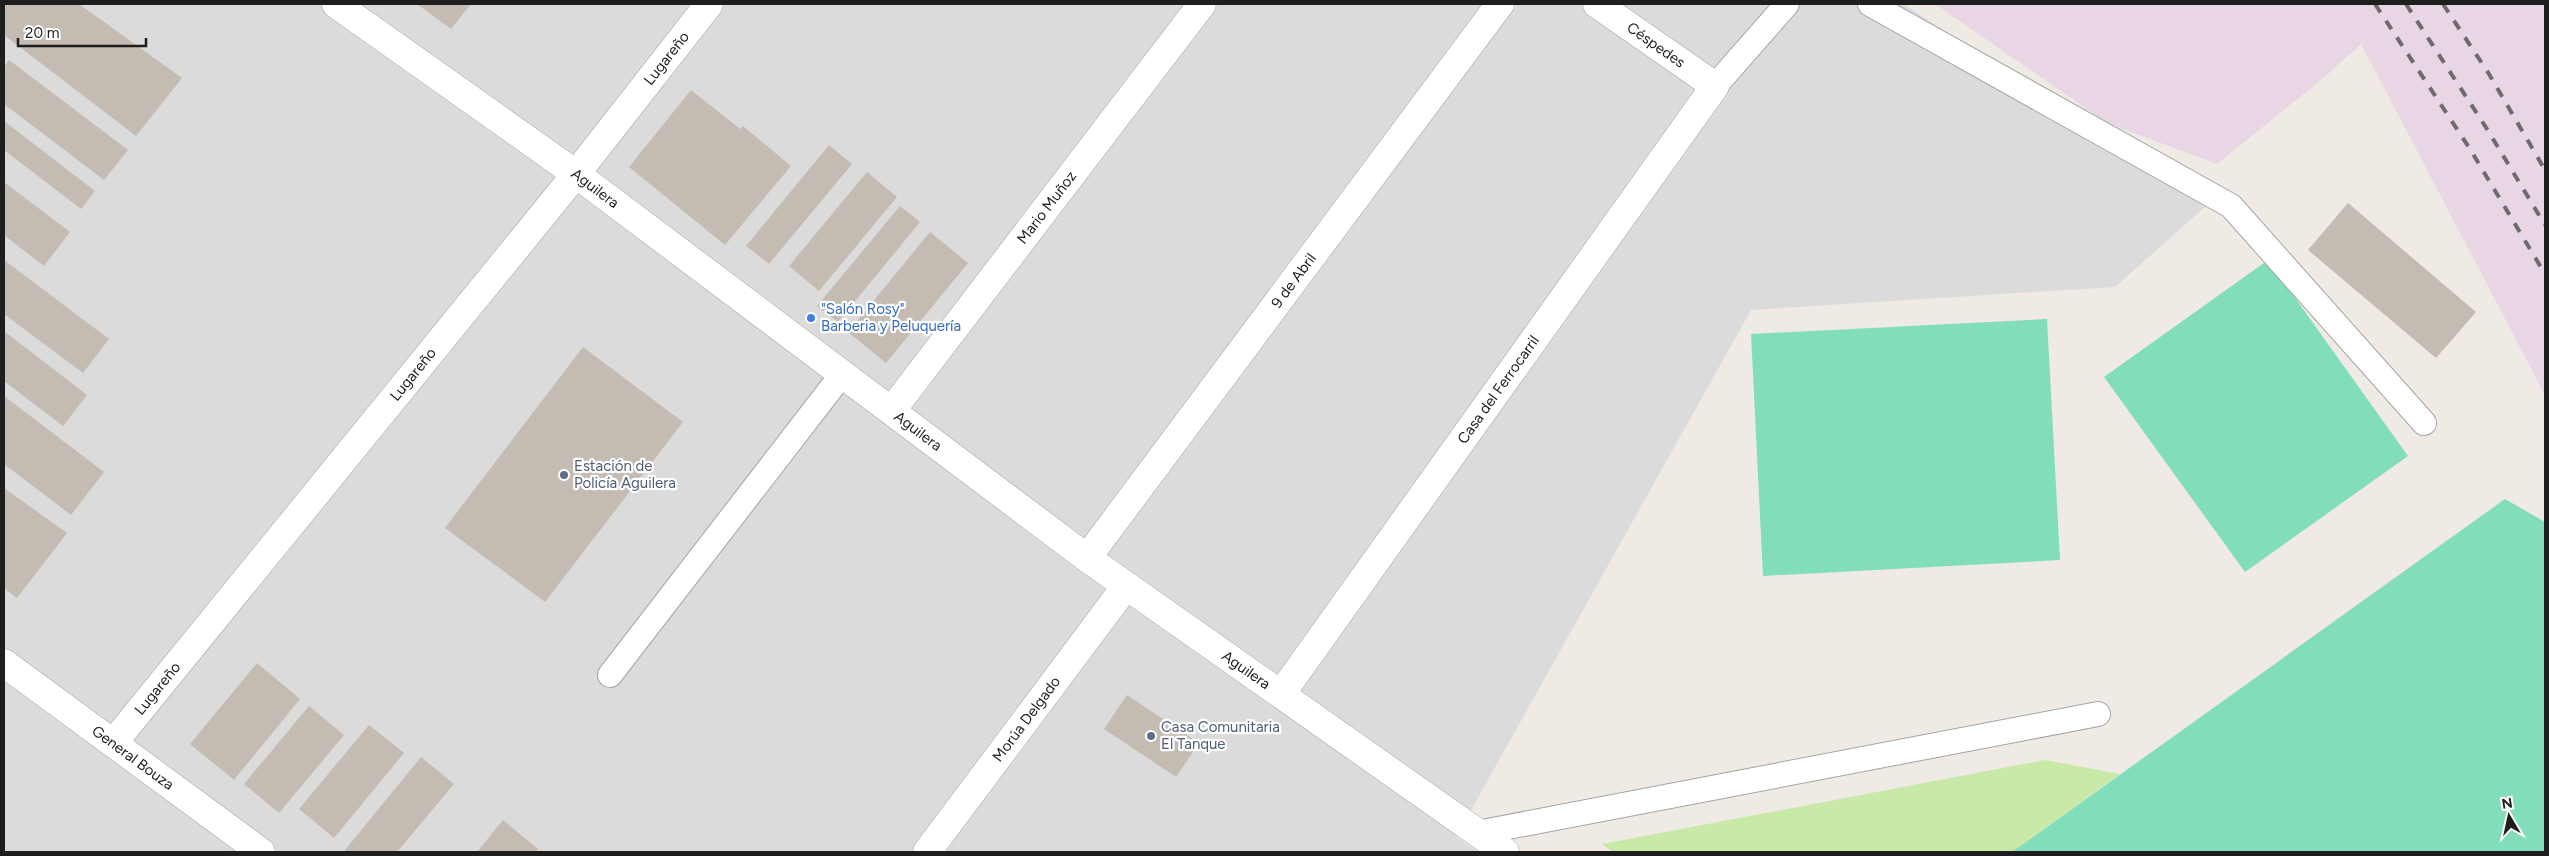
<svg xmlns="http://www.w3.org/2000/svg" width="2549" height="856" viewBox="0 0 2549 856" font-family="Figtree,sans-serif">
<style>
.residential{fill:#dcdbdb}
.industrial{fill:#e8d6e5}
.grass{fill:#c9e9a9}
.pitch{fill:#82deba}
.building{fill:#c4bbb3}
.lines{fill:none;stroke-linecap:round;stroke-linejoin:round}
.service-casing{stroke:#a5a5a5;stroke-width:26}
.minor-casing{stroke:#a5a5a5;stroke-width:29}
.tertiary-casing{stroke:#a5a5a5;stroke-width:29}
.service{stroke:#fff;stroke-width:24}
.minor{stroke:#fff;stroke-width:28}
.tertiary{stroke:#fff;stroke-width:28}
.rail{stroke:#6c6c6c;stroke-width:4;stroke-dasharray:10 10;stroke-linecap:butt}
.shop-dot{fill:#3f7fe0;stroke:#fff;stroke-width:2}
.service-dot{fill:#5c6f8a;stroke:#fff;stroke-width:2}
.labels{text-anchor:middle;dominant-baseline:central;stroke-width:4.5;stroke-linejoin:round;paint-order:stroke}
.street-label{font-size:15px;fill:#1e1e1e;stroke:#fff}
.shop-label{font-size:15px;fill:#366cbe;stroke:#fff;text-anchor:start}
.service-label{font-size:15px;fill:#4e5e75;stroke:#fff;text-anchor:start}
</style>
<rect width="100%" height="100%" fill="#efebe4"/>
<polygon class="residential" points="4,4 1904,4 2205,207 2115,287 1751,310 1456,837 1478,852 4,852"/>
<polygon class="industrial" points="1935,4 2545,4 2545,395 2361,44 2327,75 2217,164 2107,123"/>
<polygon class="grass" points="2045,760 2120,774 2012,852 1613,852 1602,844"/>
<g class="pitch">
<polygon points="2268,260 2408,456 2245,572 2104,377"/>
<polygon points="2047,319 2060,560 1763,576 1751,334"/>
<polygon points="2505,499 2545,522 2545,852 2012,852"/>
</g>
<g class="building">
<polygon points="4,4 79,4 182,78 136,136 4,35"/>
<polygon points="417,4 471,4 451,29"/>
<polygon points="9,60 128,150 104,180 4,104 4,67"/>
<polygon points="691,90 740,129 743,126 791,166 725,245 629,167"/>
<polygon points="4,121 95,191 81,209 4,150"/>
<polygon points="829,145 852,164 769,264 746,246"/>
<polygon points="867,172 897,197 819,291 789,266"/>
<polygon points="4,182 70,232 44,266 4,235"/>
<polygon points="2348,203 2476,312 2436,358 2308,250"/>
<polygon points="900,206 920,222 838,322 817,306"/>
<polygon points="930,232 968,263 886,363 848,332"/>
<polygon points="4,260 109,339 83,373 4,314"/>
<polygon points="4,331 87,395 63,426 4,381"/>
<polygon points="583,347 683,422 545,602 445,528"/>
<polygon points="4,396 104,472 71,515 4,464"/>
<polygon points="4,488 67,533 17,598 4,588"/>
<polygon points="257,663 300,699 234,780 190,744"/>
<polygon points="1127,695 1199,743 1176,777 1104,729"/>
<polygon points="309,706 344,735 279,813 244,784"/>
<polygon points="369,725 404,753 334,838 299,809"/>
<polygon points="421,757 454,784 397,852 348,852 345,850"/>
<polygon points="503,820 538,849 535,852 477,852"/>
</g>
<g class="lines">
<defs>
<g id="service">
<polyline points="1870,4 2231,206 2424,423"/>
<polyline points="1715,86 1787,4"/>
<polyline points="610,675 843,373"/>
<polyline points="1477,833 2098,714"/>
</g>
<g id="minor">
<path id="s1" d="M892,410L1202,4"/>
<path id="s2" d="M1087,558L1500,4"/>
<path id="s3" d="M4,663L261,852"/>
<path id="s4" d="M1281,694L1715,86L1597,4"/>
<path id="s5" d="M114,742L576,174L709,4"/>
<path id="s6" d="M927,852L1126,586"/>
</g>
<g id="tertiary">
<path id="s7" d="M336,4L576,174L1087,558L1505,852"/>
</g>
</defs>
<use href="#service" class="service-casing"/>
<use href="#minor" class="minor-casing"/>
<use href="#tertiary" class="tertiary-casing"/>
<use href="#service" class="service"/>
<use href="#minor" class="minor"/>
<use href="#tertiary" class="tertiary"/>
<g class="rail">
<polyline points="2375,4 2470,149 2545,274"/>
<polyline points="2406,4 2487,129 2545,225"/>
<polyline points="2443,4 2489,74 2545,170"/>
</g>
</g>
<circle class="shop-dot" cx="811" cy="318" r="5"/>
<g class="service-dot">
<circle cx="564" cy="475" r="5"/>
<circle cx="1151" cy="736" r="5"/>
</g>
<g class="labels">
<g class="street-label">
<text transform="translate(1656 45) rotate(35)">Céspedes</text>
<text stroke="none"><textPath href="#s5" startOffset="879">Lugareño</textPath></text>
<text stroke="none"><textPath href="#s7" startOffset="318">Aguilera</textPath></text>
<text stroke="none"><textPath href="#s1" startOffset="255">Mario Muñoz</textPath></text>
<text stroke="none"><textPath href="#s2" startOffset="346">9 de Abril</textPath></text>
<text stroke="none"><textPath href="#s5" startOffset="474">Lugareño</textPath></text>
<text stroke="none"><textPath href="#s4" startOffset="374">Casa del Ferrocarril</textPath></text>
<text stroke="none"><textPath href="#s7" startOffset="722">Aguilera</textPath></text>
<text stroke="none"><textPath href="#s7" startOffset="1128">Aguilera</textPath></text>
<text stroke="none"><textPath href="#s5" startOffset="69">Lugareño</textPath></text>
<text stroke="none"><textPath href="#s6" startOffset="166">Morúa Delgado</textPath></text>
<text stroke="none"><textPath href="#s3" startOffset="160">General Bouza</textPath></text>
</g>
<g class="shop-label">
<text x="821" y="309">"Salón Rosy"<tspan x="821" dy="17">Barberia y Peluquería</tspan></text>
</g>
<g class="service-label">
<text x="574" y="466">Estación de<tspan x="574" dy="17">Policía Aguilera</tspan></text>
<text x="1161" y="727">Casa Comunitaria<tspan x="1161" dy="17">El Tanque</tspan></text>
</g>
</g>
<rect width="2549" height="856" fill="none" stroke="#1e1e1e" stroke-width="10"/>
<g transform="translate(2509 816) rotate(351)" stroke="#ffffff" stroke-width="4" paint-order="stroke">
<path d="M0-4L9 19L0 12L-9 19Z" fill="#1e1e1e"/>
<text y="-8" font-size="14" font-weight="bold" text-anchor="middle" fill="#1e1e1e">N</text>
</g>
<path d="M18 38v8h128v-8" fill="none" stroke="#1e1e1e" stroke-width="2.5"/>
<text x="25" y="38" font-size="15" fill="#1e1e1e" stroke="#ffffff" stroke-width="4" paint-order="stroke">20 m</text>
</svg>
